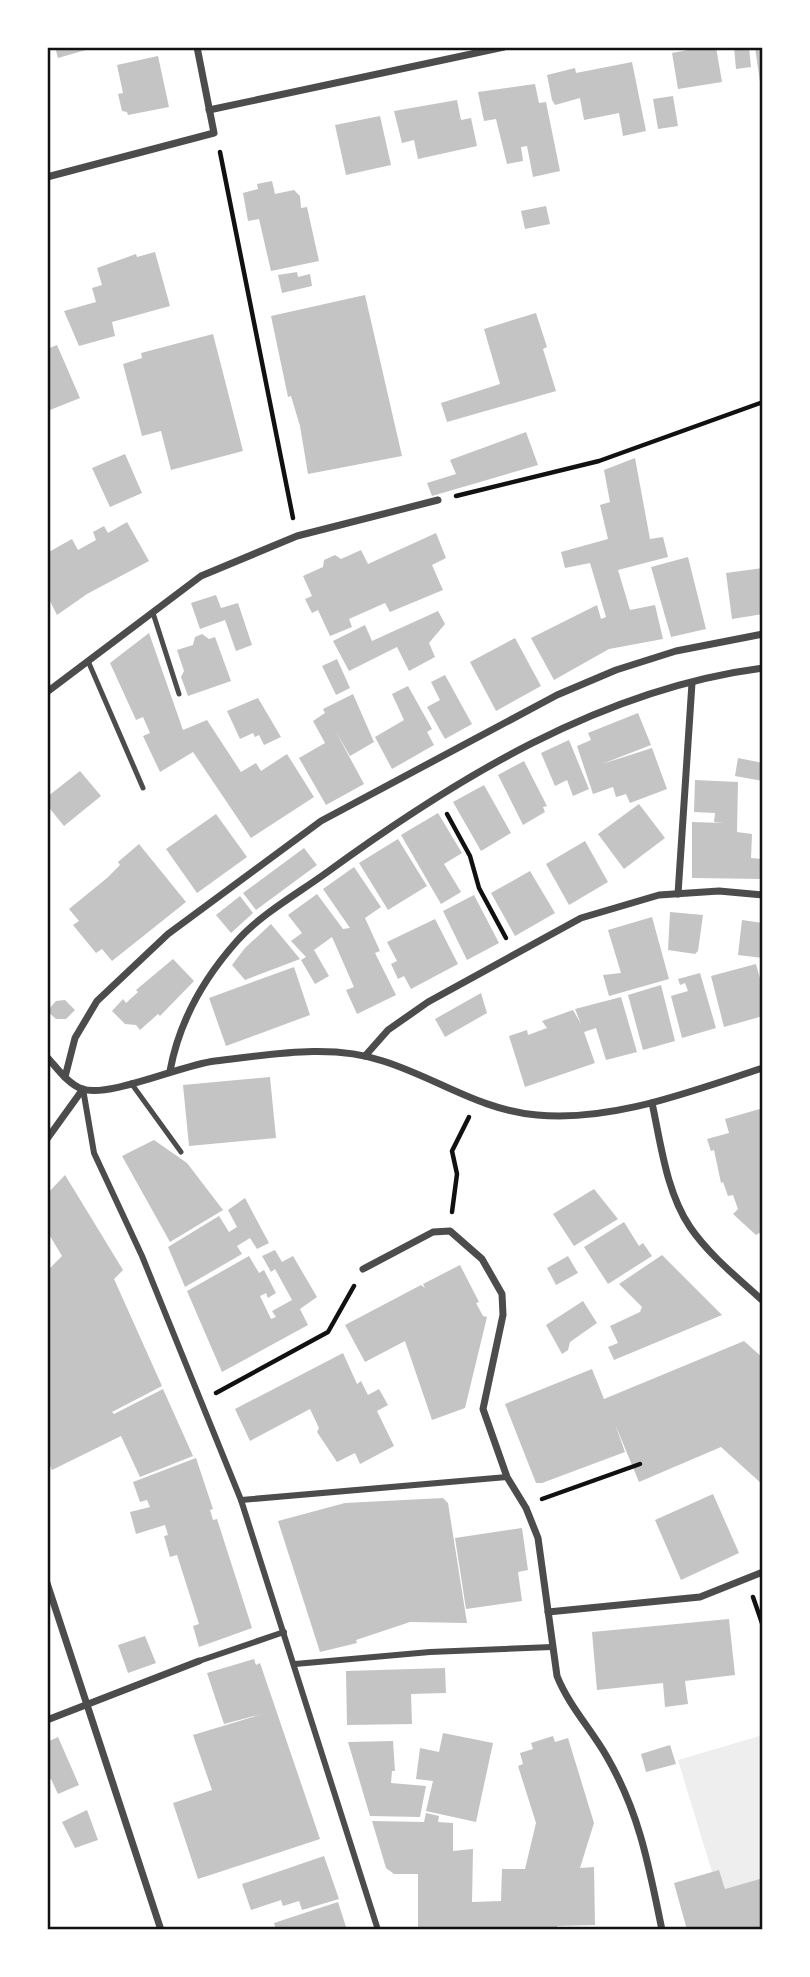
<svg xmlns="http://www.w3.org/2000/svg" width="810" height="1977" viewBox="0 0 810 1977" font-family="'IBM Plex Sans',sans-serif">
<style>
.green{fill:#eee}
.building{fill:#c4c4c4}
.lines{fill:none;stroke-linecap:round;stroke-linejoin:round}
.path{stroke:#111;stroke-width:4.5}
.service{stroke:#4c4c4c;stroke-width:5}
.pedestrian{stroke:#4c4c4c;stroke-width:6}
.minor{stroke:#4c4c4c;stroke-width:7}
.neatline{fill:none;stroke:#111;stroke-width:2.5}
</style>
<rect width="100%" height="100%" fill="#fff"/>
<polygon class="green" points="763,1735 763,1878 725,1889 719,1870 712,1872 678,1760"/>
<g class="building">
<polygon points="55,47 93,47 93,48 58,58"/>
<polygon points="704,47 716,47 722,82 678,89 672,53"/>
<polygon points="734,47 749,47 751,67 736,69"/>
<polygon points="755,47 763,47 763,82 760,82"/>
<polygon points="158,56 169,107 128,115 127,112 122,111 118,94 123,93 117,65"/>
<polygon points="632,62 646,131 623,136 619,113 584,120 580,98 555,105 552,100 547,75 575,68 576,73"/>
<polygon points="535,84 539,103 546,102 560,171 533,177 527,146 521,147 523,161 507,164 496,119 484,121 478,92"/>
<polygon points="673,96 678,126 658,129 653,99"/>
<polygon points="457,100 461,120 471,118 477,146 418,159 414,140 402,143 394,111"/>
<polygon points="380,116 391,165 346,175 335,125"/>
<polygon points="272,181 275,194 294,190 300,196 301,208 307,207 319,261 271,271 259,219 248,221 243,193 258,189 257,184"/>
<polygon points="546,206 550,224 525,229 521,211"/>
<polygon points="155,252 170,306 112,322 115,336 79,346 64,311 96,302 92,288 102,285 97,268 136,254 137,257"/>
<polygon points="297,272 298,277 310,274 312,286 282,293 278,275"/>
<polygon points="365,295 402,456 308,474 300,426 291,396 288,397 271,316"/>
<polygon points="536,313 547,347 543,349 556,391 447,422 441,403 500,384 484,329"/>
<polygon points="213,334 243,451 171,470 161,431 142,436 123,364 142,358 141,353"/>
<polygon points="57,345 80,398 50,410 47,415 47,349"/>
<polygon points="526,432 538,465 432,496 427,483 456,474 450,460"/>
<polygon points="125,454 142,493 110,507 92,468"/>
<polygon points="635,458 650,539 663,537 668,557 618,570 630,610 655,605 663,639 609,649 554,680 531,638 597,605 601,619 606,617 590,563 565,568 561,552 608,539 600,505 610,502 604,470"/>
<polygon points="127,522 149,561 87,594 57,615 47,595 47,553 72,539 78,550 96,540 93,532 104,526 108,533"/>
<polygon points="436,533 446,558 432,565 443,590 390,612 385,603 349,619 352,627 330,636 318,610 312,613 305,599 312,596 303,576 323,567 324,560 335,555 341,559 361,550 368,564"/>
<polygon points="688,557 706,629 671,637 651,567"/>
<polygon points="763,568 763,614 732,619 726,573"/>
<polygon points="216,595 221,608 238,603 252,645 236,651 225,620 200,629 191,603"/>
<polygon points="438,611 445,624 429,643 435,657 409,671 397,647 349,671 333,641 365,625 372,641"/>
<polygon points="149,633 183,730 207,720 241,772 256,763 261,771 287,754 314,797 251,838 193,752 160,772 143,736 150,733 143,717 136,720 110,663"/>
<polygon points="202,634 209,639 215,637 231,681 188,696 181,677 184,671 177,650 193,645 195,637"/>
<polygon points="515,638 541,686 496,711 470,662"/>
<polygon points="337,659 350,688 336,695 322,666"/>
<polygon points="445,675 472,724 445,739 427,707 440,700 431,682"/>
<polygon points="408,686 432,729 427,732 434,745 392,769 375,737 404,720 392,694"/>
<polygon points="353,694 374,742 350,756 336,732 364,784 326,805 299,758 325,743 313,721 325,713 323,709"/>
<polygon points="258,698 281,737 264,745 259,735 255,737 253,733 240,739 227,711"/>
<polygon points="638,713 651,745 602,764 652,748 667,789 630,803 626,794 616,797 613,787 593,794 577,746 591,740 588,733"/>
<polygon points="569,740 589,789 573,796 567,780 555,786 541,753"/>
<polygon points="738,758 763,763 763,781 735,776"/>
<polygon points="524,761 547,806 543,807 545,812 523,825 498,775"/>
<polygon points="80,771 101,796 64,826 47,805 47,797"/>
<polygon points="695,780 738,782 737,832 752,834 751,858 763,859 763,879 692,878 692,822 724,823 714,822 715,813 694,812"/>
<polygon points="484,785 511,833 481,851 453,802"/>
<polygon points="639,804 665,838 624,869 598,834"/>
<polygon points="438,813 462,853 444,864 461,892 441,904 401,835"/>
<polygon points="216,814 247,857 197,893 166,849"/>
<polygon points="398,839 427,886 388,910 359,863"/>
<polygon points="585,841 608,882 569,905 546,864"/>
<polygon points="139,844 186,902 112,961 102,949 96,953 73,925 79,921 69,909 107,878 120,865 118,862"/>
<polygon points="304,848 317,865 256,910 243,893"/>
<polygon points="354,867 381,907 365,918 380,951 375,953 396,995 357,1014 346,990 354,987 332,937 314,950 329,976 315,984 301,960 306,957 291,941 302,933 288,915 317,894 343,929 350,928 323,889"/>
<polygon points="530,871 555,913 515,936 491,893"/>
<polygon points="474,895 499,943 467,960 443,911"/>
<polygon points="240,896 253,913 231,933 216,915"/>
<polygon points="670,912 703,915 698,951 695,954 668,950"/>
<polygon points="652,917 669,979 609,996 603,975 621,973 608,930"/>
<polygon points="435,919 458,964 411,989 404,976 398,979 391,964 397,961 387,942"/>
<polygon points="742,920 763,923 763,958 738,955"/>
<polygon points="271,924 300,959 245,980 232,965 245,948"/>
<polygon points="173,959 194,981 160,1016 158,1014 140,1030 136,1025 125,1024 112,1011 123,999 126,1003 138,992 136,990"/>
<polygon points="756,964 763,989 763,1016 724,1027 711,976"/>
<polygon points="294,967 310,1015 226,1046 209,998"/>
<polygon points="700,973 716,1028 682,1038 671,996 688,991 685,983 680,985 678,979"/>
<polygon points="661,985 675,1041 643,1050 628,995"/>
<polygon points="481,993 487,1013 445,1037 435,1019"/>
<polygon points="621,997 637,1052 606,1060 596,1028 584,1032 595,1063 525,1087 509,1036 527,1030 528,1035 547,1028 542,1021 573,1010 581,1024 575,1009"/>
<polygon points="65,1000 75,1010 66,1019 56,1019 47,1011 56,1001"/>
<polygon points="270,1077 276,1138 189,1146 183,1085"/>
<polygon points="763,1108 763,1231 756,1235 733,1214 738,1209 733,1195 728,1196 723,1182 721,1183 714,1150 711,1151 707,1139 729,1133 725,1119"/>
<polygon points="154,1140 187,1163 223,1210 170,1242 122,1156"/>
<polygon points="65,1175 123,1270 114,1279 162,1386 112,1412 114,1414 163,1389 193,1456 140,1477 121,1436 52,1470 47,1460 47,1271 62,1256 47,1231 47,1194"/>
<polygon points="594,1189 618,1219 574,1246 553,1214"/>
<polygon points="245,1198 269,1243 257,1249 250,1238 237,1246 242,1254 185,1287 168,1247 219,1216 229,1232 237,1227 228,1210"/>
<polygon points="624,1222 639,1246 643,1243 652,1256 608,1284 584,1247"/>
<polygon points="275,1250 282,1262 293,1256 317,1297 300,1309 308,1325 222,1372 187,1291 249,1256 259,1273 264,1270 276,1293 268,1298 266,1293 260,1296 271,1319 276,1317 272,1311 292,1300 275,1269 271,1272 262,1256"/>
<polygon points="662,1255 722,1315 614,1360 608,1347 618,1343 610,1326 640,1312 642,1307 619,1284"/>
<polygon points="568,1256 578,1273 556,1285 547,1268"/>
<polygon points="460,1265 479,1302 476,1303 483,1316 487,1317 465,1408 432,1420 405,1341 365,1362 345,1325 421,1285 425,1288 423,1284"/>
<polygon points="583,1301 597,1323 570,1342 568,1350 562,1354 546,1325"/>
<polygon points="744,1341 763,1358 763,1485 721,1447 639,1482 615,1424 625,1452 542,1483 536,1483 505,1404 592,1369 604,1399"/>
<polygon points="343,1353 357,1384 361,1381 368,1395 379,1389 388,1405 377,1411 394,1446 360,1464 355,1453 337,1462 317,1432 319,1428 310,1409 250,1441 235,1409"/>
<polygon points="196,1458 213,1509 210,1510 213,1520 217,1519 252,1628 199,1647 193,1626 199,1624 177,1555 170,1557 164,1536 168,1535 165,1525 136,1534 130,1512 150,1507 147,1500 140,1502 133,1482"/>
<polygon points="713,1494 739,1553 681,1580 655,1520"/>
<polygon points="443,1498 448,1503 467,1623 410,1622 356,1640 357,1643 320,1652 278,1521 345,1503"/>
<polygon points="522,1528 528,1570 518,1572 522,1601 466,1609 455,1538"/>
<polygon points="729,1619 735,1675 685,1681 688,1704 665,1707 663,1683 597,1690 592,1632"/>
<polygon points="145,1636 156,1663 128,1673 118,1645"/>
<polygon points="254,1659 256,1665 260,1663 320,1839 198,1879 173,1803 212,1790 193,1735 266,1713 224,1724 207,1673"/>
<polygon points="445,1668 446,1693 411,1694 412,1724 347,1725 346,1671"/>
<polygon points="443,1733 493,1743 476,1822 426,1811 433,1781 416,1779 420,1748 439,1752"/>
<polygon points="553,1736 555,1742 568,1738 594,1823 580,1868 594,1867 595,1925 557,1926 557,1930 418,1930 418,1874 394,1874 386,1868 372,1821 424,1822 426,1813 439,1816 438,1822 453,1823 453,1851 473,1849 472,1902 501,1901 502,1869 525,1869 536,1823 518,1766 523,1764 520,1753 533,1749 531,1743"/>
<polygon points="58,1737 79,1785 58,1794 51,1779 47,1781 47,1742"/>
<polygon points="393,1741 395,1771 392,1771 391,1783 426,1786 420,1817 370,1816 348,1742"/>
<polygon points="670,1745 676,1764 646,1772 641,1754"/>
<polygon points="87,1810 98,1840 75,1848 62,1822"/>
<polygon points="324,1856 339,1899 302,1910 299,1901 283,1906 281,1900 251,1910 242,1884"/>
<polygon points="719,1870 725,1889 763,1878 763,1930 687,1930 674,1883"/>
<polygon points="338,1902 347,1930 276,1930 274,1923"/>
</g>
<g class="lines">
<g class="path">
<polyline points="220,152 293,518"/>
<polyline points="456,496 599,461 763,402"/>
<polyline points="447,814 470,856 479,888 506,938"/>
<polyline points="452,1212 457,1174 452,1151 469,1117"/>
<polyline points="216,1393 328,1332 354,1286"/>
<polyline points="542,1499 640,1464"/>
<polyline points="753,1597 763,1626"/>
</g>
<g class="service">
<polyline points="153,613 179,694"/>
<polyline points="88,661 143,788"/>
<polyline points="131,1083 181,1152"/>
</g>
<g class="pedestrian">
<polyline points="83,1089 94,1153 142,1256 241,1500 378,1930"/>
<polyline points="241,1500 507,1477"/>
<polyline points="199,1661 284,1632"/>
<polyline points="295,1664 430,1652 552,1647"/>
</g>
<g class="minor">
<polyline points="209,110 504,47"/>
<polyline points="47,177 214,133 197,47"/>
<polyline points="47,692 201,576 297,536 438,500"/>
<polyline points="678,894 692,683"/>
<polyline points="365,1056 388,1030 428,1002 581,918 659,895 719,891 763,895"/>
<path d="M47,1057C57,1068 68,1084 82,1089C110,1098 181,1065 215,1061C269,1055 331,1043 383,1061C437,1078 479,1110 537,1115C614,1122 691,1091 763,1068"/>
<path d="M170,1071C179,1022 204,978 237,941C261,914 297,894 326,873C455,779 601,689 763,668"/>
<polyline points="65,1077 75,1038 97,1001 168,934 321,821 557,695 616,670 676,651 763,634"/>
<path d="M652,1103C661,1144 666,1191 690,1227C709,1255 738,1278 763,1301"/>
<polyline points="47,1139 83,1089"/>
<path d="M363,1269L433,1232L450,1231L482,1259L502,1294L503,1315L483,1409L507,1477L526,1508L538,1538L557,1676C569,1706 591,1729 607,1757C640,1814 649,1867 662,1930"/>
<polyline points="47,1583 161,1930"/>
<polyline points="548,1612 700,1597 763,1572"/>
<polyline points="47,1720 199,1661"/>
</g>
</g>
<rect width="810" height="1977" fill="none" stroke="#ffffff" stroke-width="98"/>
<rect x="49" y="49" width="712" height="1879" class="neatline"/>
</svg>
